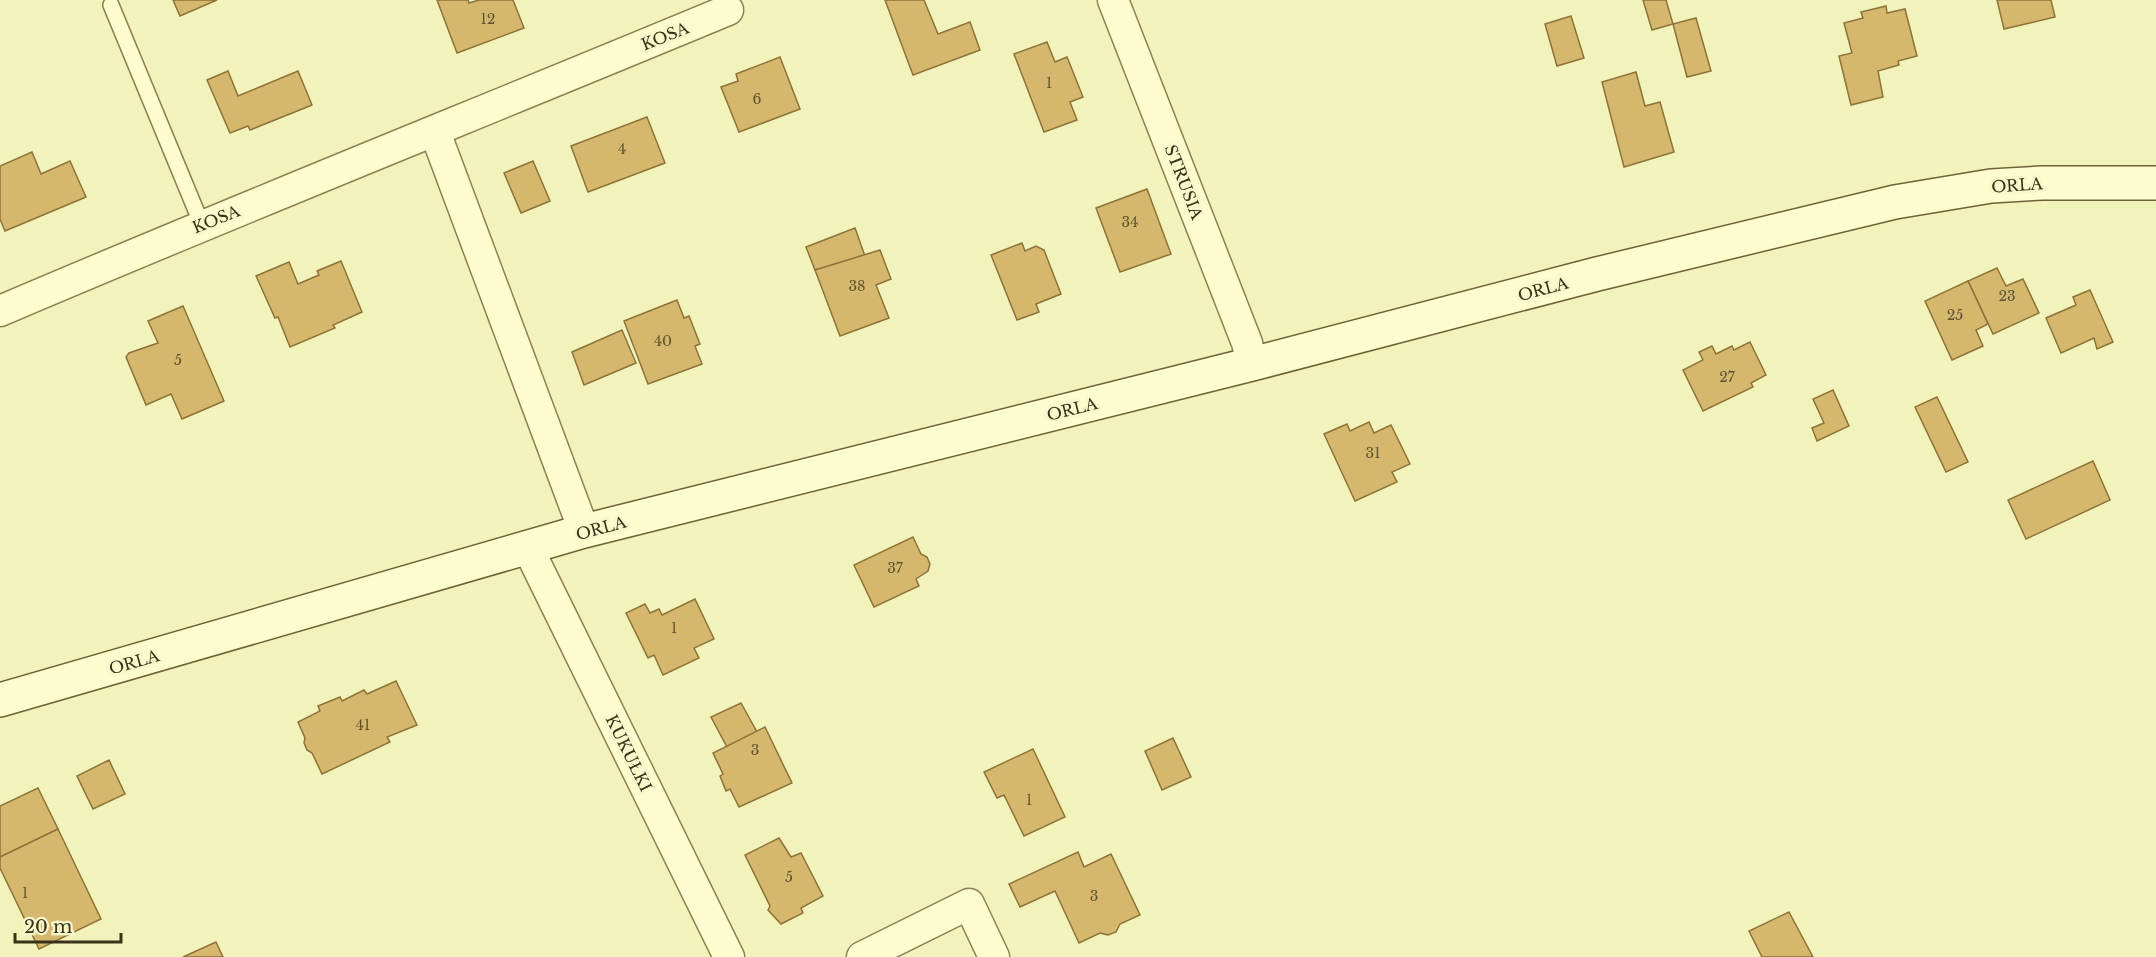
<svg xmlns="http://www.w3.org/2000/svg" width="2156" height="957" viewBox="0 0 2156 957" font-family="'Libre Baskerville',serif">
<style>
.building{fill:#d5b86d;stroke:#8d7337;stroke-width:1.5}
.lines{fill:none;stroke-linecap:round;stroke-linejoin:round}
.lane-casing{stroke:#8b8253;stroke-width:18}
.street-casing{stroke:#8b8253;stroke-width:33}
.secondary-casing{stroke:#6d6237;stroke-width:36}
.lane{stroke:#fcfccf;stroke-width:15}
.street{stroke:#fcfccf;stroke-width:30}
.secondary{stroke:#fcfccf;stroke-width:33}
.labels{text-anchor:middle;dominant-baseline:central;stroke-width:6;stroke-linejoin:round;paint-order:stroke}
.number-label{font-size:14px;fill:#60542f}
.street-label{font-size:16px;fill:#39321a;stroke:#f8f9cb}
</style>
<rect width="100%" height="100%" fill="#f2f2bb"/>
<g class="building">
<polygon points="173,0 217,0 180,16"/>
<polygon points="437,0 468,0 469,3 479,0 513,0 524,28 457,53"/>
<polygon points="885,0 924,0 938,34 970,22 980,50 913,75"/>
<polygon points="1643,0 1666,0 1673,24 1652,30"/>
<polygon points="1997,0 2051,0 2055,17 2004,29"/>
<polygon points="1886,6 1887,13 1905,9 1917,56 1898,61 1899,65 1878,71 1883,97 1851,105 1839,56 1852,53 1844,23 1863,18 1861,12"/>
<polygon points="1571,16 1584,58 1557,66 1545,24"/>
<polygon points="1696,18 1711,71 1687,77 1673,24"/>
<polygon points="1047,42 1055,62 1067,57 1083,97 1070,102 1077,120 1044,132 1014,54"/>
<polygon points="780,57 800,109 739,132 721,87 738,81 736,74"/>
<polygon points="228,71 238,96 298,71 312,105 250,130 248,126 230,133 207,80"/>
<polygon points="1636,72 1645,106 1660,102 1674,152 1624,167 1602,82"/>
<polygon points="647,117 665,163 588,192 571,146"/>
<polygon points="32,152 41,174 70,161 86,197 5,231 0,219 0,166"/>
<polygon points="533,161 550,201 521,213 504,173"/>
<polygon points="1147,189 1171,254 1120,272 1096,208"/>
<polygon points="855,228 865,256 815,270 806,247"/>
<polygon points="1022,243 1025,251 1036,246 1044,250 1061,294 1036,304 1039,312 1017,320 991,255"/>
<polygon points="880,250 891,279 876,285 889,318 840,336 815,270"/>
<polygon points="341,261 362,312 333,325 335,328 290,347 278,317 275,318 256,276 289,262 298,284 319,275 317,271"/>
<polygon points="1997,268 2006,286 2023,279 2039,313 1993,334 1968,281"/>
<polygon points="1968,281 1988,324 1976,330 1983,346 1952,360 1925,301"/>
<polygon points="2090,290 2113,342 2097,349 2094,338 2061,353 2046,318 2076,305 2073,297"/>
<polygon points="677,300 684,318 689,316 700,344 695,346 702,364 648,384 624,321"/>
<polygon points="183,306 224,401 182,419 171,394 146,405 126,357 129,353 158,343 148,321"/>
<polygon points="622,330 636,363 584,385 572,352"/>
<polygon points="1750,342 1766,375 1751,383 1753,387 1703,411 1683,370 1703,360 1699,352 1712,346 1716,354 1732,346 1734,350"/>
<polygon points="1833,390 1849,426 1817,441 1812,428 1824,423 1813,399"/>
<polygon points="1937,397 1968,462 1946,472 1915,407"/>
<polygon points="1369,422 1374,433 1391,425 1410,464 1392,472 1397,482 1355,501 1324,434 1347,424 1350,431"/>
<polygon points="2093,461 2110,500 2026,539 2008,500"/>
<polygon points="913,537 921,554 927,557 930,564 928,571 916,579 919,586 874,607 854,565"/>
<polygon points="695,599 714,639 694,648 699,658 663,675 654,655 648,658 626,613 645,604 650,613 659,609 662,615"/>
<polygon points="396,681 417,725 387,737 390,742 322,774 312,753 307,750 304,743 305,738 298,722 320,711 318,706 340,697 342,701 364,690 367,694"/>
<polygon points="741,703 757,732 727,747 711,717"/>
<polygon points="765,727 792,783 739,807 730,789 726,791 720,776 723,774 713,753"/>
<polygon points="1173,738 1191,777 1162,790 1145,751"/>
<polygon points="1033,749 1065,817 1024,836 1004,795 997,798 984,772"/>
<polygon points="109,760 125,794 93,809 77,776"/>
<polygon points="38,788 58,829 0,857 0,806"/>
<polygon points="58,829 101,919 39,949 0,868 0,857"/>
<polygon points="779,838 791,857 801,853 823,896 801,908 803,913 781,924 768,910 770,906 745,855"/>
<polygon points="1078,852 1084,867 1111,854 1140,915 1120,924 1116,932 1108,935 1100,933 1079,943 1055,891 1020,907 1009,884"/>
<polygon points="1789,912 1813,957 1762,957 1749,931"/>
<polygon points="216,942 223,957 183,957"/>
</g>
<g class="lines">
<defs>
<polyline id="lane" points="111,5 202,225"/>
<g id="street">
<polyline points="1113,0 1247,343 1252,364"/>
<polyline points="435,132 584,531"/>
<path d="M0,311C241,208 485,111 728,10"/>
<polyline points="528,548 729,957"/>
<polyline points="862,957 969,904 994,957"/>
</g>
<polyline id="secondary" points="0,700 584,531 1252,364 1597,274 1895,202 1991,186 2042,183 2156,183"/>
</defs>
<use href="#lane" class="lane-casing"/>
<use href="#street" class="street-casing"/>
<use href="#secondary" class="secondary-casing"/>
<use href="#lane" class="lane"/>
<use href="#street" class="street"/>
<use href="#secondary" class="secondary"/>
</g>
<g class="labels">
<g class="number-label">
<text x="488" y="19">12</text>
<text x="1049" y="83">1</text>
<text x="757" y="99">6</text>
<text x="622" y="149">4</text>
<text x="1130" y="222">34</text>
<text x="857" y="286">38</text>
<text x="2007" y="296">23</text>
<text x="1955" y="315">25</text>
<text x="663" y="341">40</text>
<text x="178" y="360">5</text>
<text x="1727" y="377">27</text>
<text x="1373" y="453">31</text>
<text x="895" y="568">37</text>
<text x="674" y="628">1</text>
<text x="363" y="725">41</text>
<text x="755" y="750">3</text>
<text x="1029" y="800">1</text>
<text x="789" y="877">5</text>
<text x="25" y="893">1</text>
<text x="1094" y="896">3</text>
</g>
<g class="street-label">
<text transform="translate(665 36) rotate(-22)">KOSA</text>
<text transform="translate(1184 182) rotate(69)">STRUSIA</text>
<text transform="translate(2017 185) rotate(-4)">ORLA</text>
<text transform="translate(216 219) rotate(-22)">KOSA</text>
<text transform="translate(1543 289) rotate(-15)">ORLA</text>
<text transform="translate(1072 409) rotate(-14)">ORLA</text>
<text transform="translate(601 528) rotate(-15)">ORLA</text>
<text transform="translate(134 662) rotate(-16)">ORLA</text>
<text transform="translate(629 753) rotate(64)">KUKUŁKI</text>
</g>
</g>
<path d="M15 933v9h106v-9" fill="none" stroke="#39321a" stroke-width="3"/>
<text x="24" y="933" font-size="18" fill="#39321a" stroke="#f8f9cb" stroke-width="4.5" paint-order="stroke">20 m</text>
</svg>
